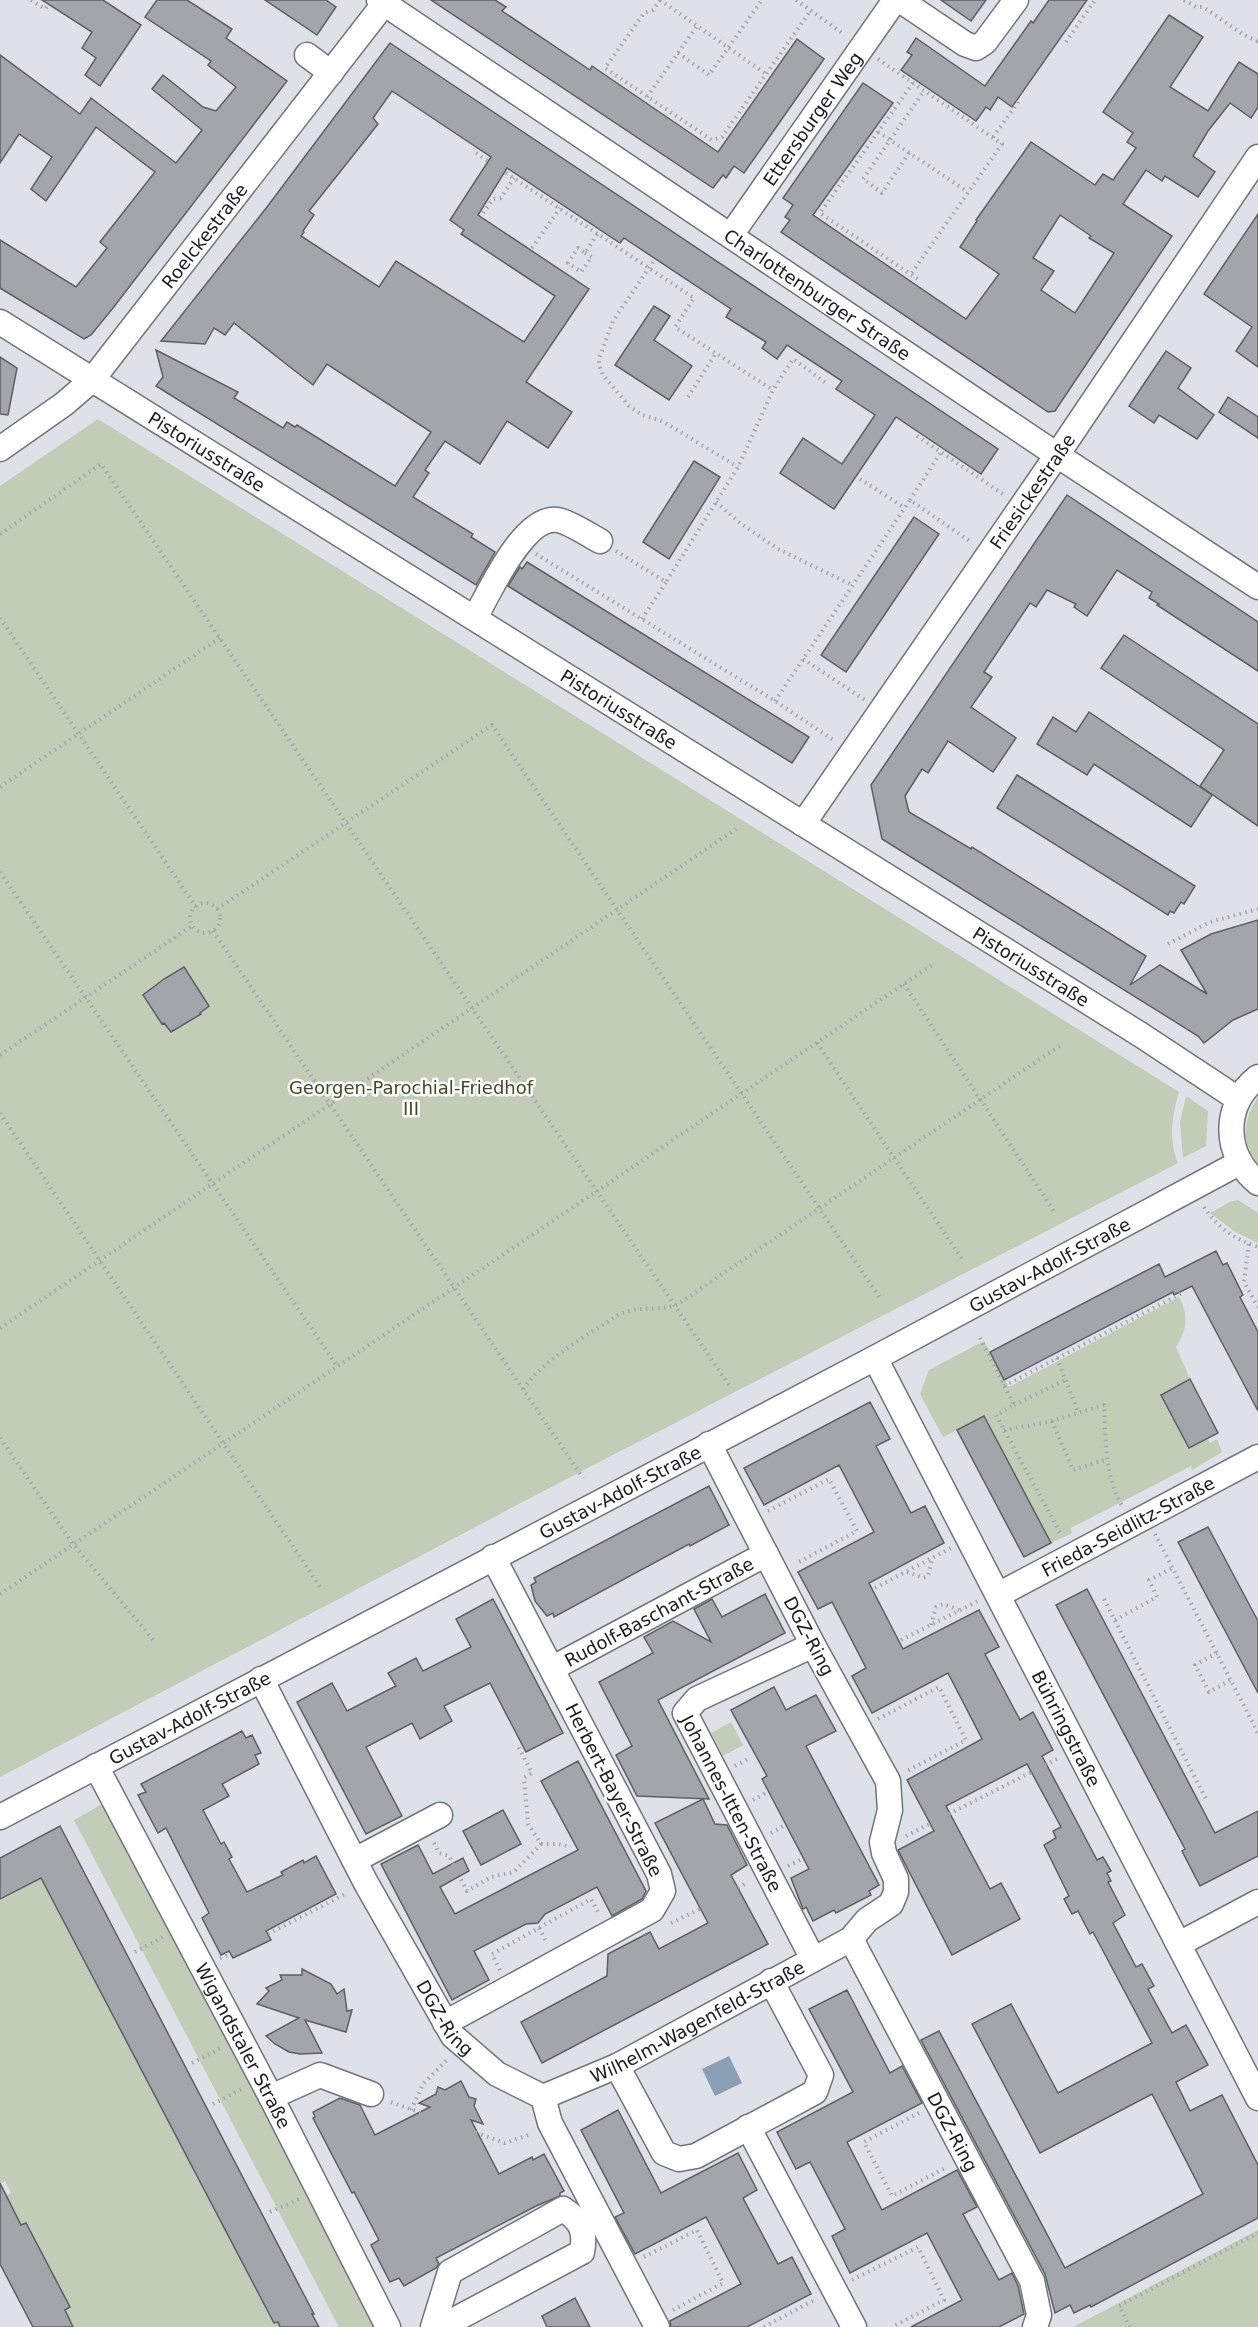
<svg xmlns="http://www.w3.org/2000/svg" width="1258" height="2327" viewBox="0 0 1258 2327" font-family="'DejaVu Sans',sans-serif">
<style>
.green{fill:#c2ccb6}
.water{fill:#8a9fb6}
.building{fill:#a2a6ab;stroke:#5c6065;stroke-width:1.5;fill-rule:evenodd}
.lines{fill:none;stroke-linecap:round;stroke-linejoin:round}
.minor-casing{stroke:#71747a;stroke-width:27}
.path{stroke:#a3a6ab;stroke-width:4;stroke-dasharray:1.5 4.5;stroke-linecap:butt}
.minor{stroke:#fff;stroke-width:24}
.labels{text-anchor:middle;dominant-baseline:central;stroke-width:5;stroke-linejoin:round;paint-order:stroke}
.street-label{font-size:18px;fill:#191b1d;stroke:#fff}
.park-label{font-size:18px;fill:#3d4d20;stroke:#fff}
</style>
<rect width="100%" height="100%" fill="#dee2e8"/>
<g class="green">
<path d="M98,419L1179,1092C1172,1116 1168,1139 1178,1163L580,1472L0,1777V486Z"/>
<polygon points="1186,1096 1208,1111 1206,1146 1183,1158 1180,1122"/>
<path d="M1258,1097V1166C1240,1145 1243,1119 1258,1097Z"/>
<polygon points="1238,1200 1258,1213 1258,1243 1234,1231 1210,1213 1232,1201"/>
<path d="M1179,1297C1189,1315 1187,1330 1176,1347L1190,1379L1161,1395L1189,1448L1207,1439L1210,1443L1217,1439L1222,1452L1192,1470L1191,1466L1071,1528L1072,1533L1051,1543L984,1416L943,1437L920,1394L929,1370L984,1341L1009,1387Z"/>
<polygon points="731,1722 743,1745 723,1756 711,1733"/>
<polygon points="104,1803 377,2327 339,2327 74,1820"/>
<polygon points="45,1871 45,1886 274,2323 278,2322 280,2327 73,2327 65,2310 69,2307 44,2258 39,2260 27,2237 32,2234 26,2223 21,2225 6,2196 11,2193 5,2181 0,2184 0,1899 39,1878"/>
<polygon points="1258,2230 1258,2327 1073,2327"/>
</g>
<polygon class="water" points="729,2056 742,2083 715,2096 702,2069"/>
<g class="building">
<polygon points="42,0 103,0 141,25 100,86 85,75 96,58 82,48 92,32"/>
<polygon points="157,0 187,0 232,29 226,38 287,81 113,308 91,335 84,339 0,288 0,240 76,287 107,248 100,242 155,172 96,127 46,201 31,189 52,157 19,134 0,163 0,55 80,114 91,98 176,163 202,130 152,89 163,75 203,107 216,111 236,87 208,65 211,61 145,17"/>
<polygon points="265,0 326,0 336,7 317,35"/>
<polygon points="431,0 495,0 506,7 502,11 590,70 592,66 718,152 797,39 824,59 744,173 734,166 726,178 723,175 713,188"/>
<polygon points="941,0 986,0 971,21"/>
<polygon points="1049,0 1087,0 1012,107 998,97 990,110 986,107 976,121 901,70 912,55 907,52 916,38 985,86 1031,21 1033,23"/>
<path d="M1169,15L1203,37L1170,87L1208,111L1239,62L1258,74V107L1251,118L1230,103L1208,131L1193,156L1215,172L1198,197L1165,176L1162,181L1146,170L1123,204L1172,236L1055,411L1048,412L781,232L790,220L785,217L793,205L783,198L863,83L893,103L813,215L966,319L999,274L960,247L977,221L976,220L1031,142L1095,185L1103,174L1113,180L1136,148L1127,142L1133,133L1103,112ZM1060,215L1091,236L1089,238L1114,253L1075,313L1041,290L1054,271L1033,258Z"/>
<path d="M390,43L998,449L981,474L896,417L834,509L780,473L803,438L842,464L875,415L836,389L842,381L787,345L777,359L762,348L766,342L726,317L731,309L624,238L620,243L507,168L478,215L589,289L526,382L572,412L548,448L507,421L480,464L445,441L425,470L429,473L413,497L473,534L471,537L495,552L476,585L156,386L163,377L156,350L238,392L234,398L283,428L287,422L295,427L297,425L395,486L431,432L327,364L313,385L234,323L225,335L214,328L205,344L161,341L267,207ZM392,91L491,157L450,220L464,230L461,234L555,296L524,342L396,261L379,287L301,236L304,232L303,231L314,215L309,211L378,124L373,118Z"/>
<polygon points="1258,214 1258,367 1236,351 1252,327 1204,294"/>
<polygon points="654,306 670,316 654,340 692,366 669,400 615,365"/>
<polygon points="1166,351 1191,368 1178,388 1214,415 1197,439 1159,415 1154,423 1129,406"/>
<polygon points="0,357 17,368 8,415 0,414"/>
<polygon points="1228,397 1258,417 1258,438 1219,412"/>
<polygon points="694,461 720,477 669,559 643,542"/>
<polygon points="1067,495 1258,622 1258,671 1157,605 1159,604 1149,598 1152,592 1117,570 1087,616 1074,607 1076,604 1047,590 1036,607 1030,603 984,672 992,677 971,707 1016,738 993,772 948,741 928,773 922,769 905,796 909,812 971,849 972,847 1146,956 1130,985 1160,965 1207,994 1181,950 1211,934 1258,920 1258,1009 1233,1020 1204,1043 1198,1036 882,839 871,785"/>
<polygon points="914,517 939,534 846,672 821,655"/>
<polygon points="527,562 809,737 792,763 508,586 520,567 522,569"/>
<polygon points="1124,635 1258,724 1258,826 1200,786 1224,750 1101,668"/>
<polygon points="1089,712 1212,795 1191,827 1094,764 1087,775 1037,744 1053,717 1076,732"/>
<polygon points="1017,775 1195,886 1184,904 1181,902 1174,913 1170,911 1168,915 997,808"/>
<polygon points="184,967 209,1006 200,1013 201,1014 171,1032 164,1023 162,1024 143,995 164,979"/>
<polygon points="1216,1251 1223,1265 1227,1263 1243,1295 1240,1297 1258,1332 1258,1411 1192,1286 1174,1295 1173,1292 1004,1380 990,1352 1159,1264 1165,1277"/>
<polygon points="1190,1379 1218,1433 1189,1448 1161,1395"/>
<polygon points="870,1402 890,1439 876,1446 911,1513 925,1506 944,1543 869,1583 903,1649 979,1610 999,1647 985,1654 1020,1720 1033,1712 1053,1750 1042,1756 1097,1860 1103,1857 1111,1871 1107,1873 1111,1881 1108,1882 1125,1915 1113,1923 1136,1967 1142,1964 1154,1986 1148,1989 1172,2033 1186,2025 1208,2065 1176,2082 1190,2111 1222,2095 1258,2165 1258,2218 1091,2307 1090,2305 1074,2313 1070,2305 1055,2313 1045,2274 921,2040 939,2031 1065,2268 1203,2194 1152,2094 1040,2153 972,2024 1011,2004 1058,2093 1152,2043 1093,1932 1090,1934 1078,1911 1072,1914 1064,1899 1069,1896 1044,1845 1056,1838 1053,1831 1061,1827 1027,1764 946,1806 990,1889 1001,1883 1020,1919 952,1955 898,1850 934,1831 907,1780 982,1739 948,1673 872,1713 852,1676 866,1668 832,1602 818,1609 798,1572 874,1532 839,1465 764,1505 744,1468"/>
<polygon points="984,1416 1051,1543 1024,1557 957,1430"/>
<polygon points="709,1486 729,1525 690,1546 689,1544 554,1617 553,1613 547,1616 535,1601 531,1585 536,1582 534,1578"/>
<polygon points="1208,1527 1258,1621 1258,1693 1178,1542"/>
<polygon points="1087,1589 1215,1833 1258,1811 1258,1856 1200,1886 1182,1851 1185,1849 1056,1605"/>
<polygon points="765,1594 785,1633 658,1700 709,1799 637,1796 616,1755 632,1746 599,1682 653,1653 644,1637 673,1621 711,1642 694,1609 707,1602 712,1599 722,1617"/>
<polygon points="493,1599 563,1733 526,1752 490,1683 444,1706 452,1721 420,1739 412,1723 366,1747 402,1816 366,1834 297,1702 332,1683 347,1711 396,1686 388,1673 416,1658 423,1671 471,1647 456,1619"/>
<polygon points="774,1687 786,1710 816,1695 836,1731 806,1746 879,1885 869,1891 871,1895 836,1913 834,1910 813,1921 806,1907 803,1909 791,1878 809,1869 762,1779 767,1776 731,1710"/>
<polygon points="242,1731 246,1738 252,1735 261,1753 255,1755 259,1764 222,1784 229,1796 203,1810 221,1844 224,1842 232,1857 229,1859 247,1892 283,1875 281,1872 303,1860 304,1863 316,1856 336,1894 266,1931 271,1940 233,1958 229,1951 221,1955 202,1918 209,1913 166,1828 158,1833 138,1795 146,1792 141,1784"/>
<polygon points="578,1761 646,1891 642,1899 612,1916 597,1887 545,1914 538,1923 526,1924 474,1951 489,1980 452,2000 381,1864 418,1845 433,1874 463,1858 469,1871 440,1887 455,1914 578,1850 541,1781"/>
<polygon points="703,1799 715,1824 727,1825 747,1865 731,1875 768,1944 542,2063 521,2022 607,1976 608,1954 650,1932 659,1949 708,1923 655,1823"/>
<polygon points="503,1810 521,1844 481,1865 463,1831"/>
<polygon points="60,1826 314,2314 312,2314 319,2327 280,2327 278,2322 274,2323 41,1878 0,1899 0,1858"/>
<polygon points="302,1969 331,1984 337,1994 344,1989 347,2011 352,2010 346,2032 305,2020 322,2053 300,2054 289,2052 275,2044 266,2036 299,2018 257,2004 269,1991 266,1988 282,1980 280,1975 302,1975"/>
<polygon points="847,1990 890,2073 902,2066 922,2103 847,2142 882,2210 957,2170 977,2207 963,2214 999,2280 1012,2273 1018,2286 1024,2314 999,2327 911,2327 962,2300 927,2233 850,2273 832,2236 845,2229 810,2162 796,2169 777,2132 853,2092 809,2009"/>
<polygon points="461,2081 469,2097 476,2099 474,2106 483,2124 471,2120 499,2174 532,2157 533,2160 544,2154 564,2191 560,2193 560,2196 536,2206 436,2258 439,2264 436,2268 404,2286 399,2278 390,2282 371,2245 379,2240 354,2192 352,2193 313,2118 315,2117 313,2112 340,2098 357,2104 360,2105 375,2135 430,2107 419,2103 436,2094 438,2087 445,2090"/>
<polygon points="618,2110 661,2193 738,2153 757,2190 743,2198 778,2264 792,2257 811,2294 747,2327 671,2327 670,2321 741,2284 706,2217 635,2254 615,2217 624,2213 581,2130"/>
<polygon points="0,2183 21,2225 26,2223 70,2307 65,2310 73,2327 33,2327 0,2264"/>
<polygon points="575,2298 590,2327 547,2327 542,2316"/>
</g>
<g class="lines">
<defs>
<g id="minor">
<path id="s1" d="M379,0L1057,455L1258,587"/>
<polyline points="900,0 965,44 976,48 985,42 1016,0"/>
<polyline points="307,55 331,73"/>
<path id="s2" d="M731,235L895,0"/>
<path id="s3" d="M0,322L1141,1035L1238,1099"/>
<path id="s4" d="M0,449L64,404L92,380L387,0"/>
<path d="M475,618C489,593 524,514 558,520C569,522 589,535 600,541"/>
<path id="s5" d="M803,824L1057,455L1258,157"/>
<path d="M1258,1077C1222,1105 1223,1155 1258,1183"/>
<path id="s6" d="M875,1358L1258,2098"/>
<path id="s7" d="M998,1595L1258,1457"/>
<path id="s8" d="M813,1645L697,1699L685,1713L813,1959"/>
<path id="s9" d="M553,1668L766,1554"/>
<path id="s10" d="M261,1679L366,1883L453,2036L497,2074L543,2097L550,2123L657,2327"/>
<path id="s11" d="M96,1766L271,2097L388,2327"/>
<path id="s12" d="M0,1817L875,1358L1239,1163"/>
<polyline points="355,1860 440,1815"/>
<path id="s13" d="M851,1939L1032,2281L1039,2315L1035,2327"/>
<polyline points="1179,1944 1258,1902"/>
<polyline points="445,2023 652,1910 663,1891 659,1874 493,1557"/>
<polyline points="617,2066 664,2153 679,2159 696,2156 815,2092 821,2075 771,1981"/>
<polyline points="271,2097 320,2075 371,2094"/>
<path id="s14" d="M543,2097L617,2066L851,1939L867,1920L891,1904L896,1892V1879L884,1853L882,1842L890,1810L888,1781L813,1645L709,1444"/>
<polyline points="748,2127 854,2327"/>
<path d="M433,2327L450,2272L563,2209C581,2221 586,2230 582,2252L441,2327"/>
</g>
</defs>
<use href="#minor" class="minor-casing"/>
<g class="path">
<polyline points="31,0 45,9 52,0"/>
<polyline points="660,0 653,10 644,13 605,68 712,140 722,137 811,10"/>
<polyline points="660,0 766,74"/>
<polyline points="796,0 845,35"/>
<polyline points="1184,0 1196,7 1203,7 1244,35 1257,41 1258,39"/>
<polyline points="1066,42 1095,0"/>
<polyline points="678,53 709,75 762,0"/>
<polyline points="878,59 1002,144 911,274"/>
<polyline points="913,83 820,213 919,280"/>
<polyline points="647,97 697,26"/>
<polyline points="878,132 968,192"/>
<polyline points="993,137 1019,101"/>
<polyline points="476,153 694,298 675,327 773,390"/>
<polyline points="909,153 882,193 863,179 924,91"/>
<polyline points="483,213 493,199 501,198 514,178"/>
<polyline points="532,248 560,208"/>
<polyline points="585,253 592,257 581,272 568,263 578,248 585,253 598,233"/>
<polyline points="653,262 613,321 599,359 599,365 603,375 629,406 642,415 662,421 738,467"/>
<polyline points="688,397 716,353"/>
<polyline points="917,436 1003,494"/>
<polyline points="860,479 905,508"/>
<polyline points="910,500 941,452"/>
<polyline points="716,502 740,523 778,549 852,585"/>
<polyline points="0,534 101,464 731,1388"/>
<polyline points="616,551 666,582 738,467 773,390 793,359 826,383"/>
<polyline points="536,554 775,701 835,741"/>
<polyline points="0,618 196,907"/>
<polyline points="642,619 666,582"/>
<polyline points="803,659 865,700"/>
<polyline points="775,701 910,500 971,542"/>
<polyline points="0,787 220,638"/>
<polyline points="0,872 337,1366"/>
<circle cx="205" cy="918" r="15"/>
<polyline points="217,909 492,725 880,1298"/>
<polyline points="213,931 583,1478"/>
<polyline points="1168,944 1210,922 1258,909"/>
<polyline points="904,984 1054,1211"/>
<polyline points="817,1043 964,1262"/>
<polyline points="0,1055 192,926"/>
<polyline points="0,1113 321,1588"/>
<path d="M1204,1207C1218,1228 1234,1239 1258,1247"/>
<polyline points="1249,1244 1244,1282 1258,1307"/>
<polyline points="0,1328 736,829"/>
<polyline points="980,1338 1014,1405 996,1415 1062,1536"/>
<polyline points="1057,1358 1078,1412"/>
<polyline points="1004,1386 1184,1292"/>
<path d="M523,1389C546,1357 586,1337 618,1315C639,1305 654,1311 675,1306L1061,1045"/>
<polyline points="1014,1405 1065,1380"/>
<polyline points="1052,1421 1073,1470 1107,1459"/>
<path d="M1004,1430L1049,1422L1104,1405C1106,1438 1104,1478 1123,1507"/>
<polyline points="0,1438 73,1544 155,1642"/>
<polyline points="768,1511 829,1479 857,1531 795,1564"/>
<polyline points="1155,1534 1258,1733"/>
<polyline points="907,1572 923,1578 928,1576 932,1559"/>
<polyline points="875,1588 951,1548"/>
<polyline points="0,1594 932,965"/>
<polyline points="1104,1599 1206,1799"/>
<polyline points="1115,1620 1157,1597 1149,1580 1173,1568"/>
<polyline points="931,1625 936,1607 943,1604 959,1610"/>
<polyline points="901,1640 978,1601"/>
<polyline points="1217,1653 1195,1665 1209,1692 1231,1680"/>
<polyline points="878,1719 939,1687 966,1740 905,1772"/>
<polyline points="735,1766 748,1759"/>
<polyline points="753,1800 766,1793"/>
<polyline points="771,1833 783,1826"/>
<polyline points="906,1836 1057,1759"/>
<polyline points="434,1843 439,1853 449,1856 467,1891 491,1877 514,1872 541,1844 528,1824 524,1778 532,1773 518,1746"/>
<polyline points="541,1844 558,1844 571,1847"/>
<polyline points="788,1866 802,1859"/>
<polyline points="738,1888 748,1882"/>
<polyline points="671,1923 700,1909"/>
<polyline points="539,1928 547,1943"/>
<polyline points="268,1934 347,1893"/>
<polyline points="135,1952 163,1937"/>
<polyline points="220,1958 230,1954"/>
<polyline points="500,1970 492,1954 591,1899 599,1914"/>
<polyline points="192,2063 221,2048"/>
<polyline points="391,2102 505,2143 531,2134"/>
<polyline points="213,2104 242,2089"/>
<polyline points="411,2110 423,2084 448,2059"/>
<polyline points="919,2113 864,2142 892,2196 947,2167"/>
<polyline points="270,2212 299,2199"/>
<polyline points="644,2257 697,2230 723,2283 673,2310"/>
<polyline points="852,2280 918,2247 944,2300 892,2327"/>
<polyline points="764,2327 816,2299"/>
<polyline points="1130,2327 1119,2306 1258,2233"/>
</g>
<use href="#minor" class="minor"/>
</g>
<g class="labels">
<g class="street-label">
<text stroke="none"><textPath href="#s2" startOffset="142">Ettersburger Weg</textPath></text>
<text stroke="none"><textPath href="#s4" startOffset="298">Roelckestraße</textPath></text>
<text stroke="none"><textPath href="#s1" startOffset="528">Charlottenburger Straße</textPath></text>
<text stroke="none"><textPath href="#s3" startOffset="244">Pistoriusstraße</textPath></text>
<text stroke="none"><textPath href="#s5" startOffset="404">Friesickestraße</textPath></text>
<text stroke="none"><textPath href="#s3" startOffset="730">Pistoriusstraße</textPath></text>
<text stroke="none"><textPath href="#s3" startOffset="1216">Pistoriusstraße</textPath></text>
<text stroke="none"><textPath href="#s12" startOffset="1186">Gustav-Adolf-Straße</textPath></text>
<text stroke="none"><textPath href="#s12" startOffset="700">Gustav-Adolf-Straße</textPath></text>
<text stroke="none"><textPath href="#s7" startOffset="147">Frieda-Seidlitz-Straße</textPath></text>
<text stroke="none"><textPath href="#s9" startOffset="120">Rudolf-Baschant-Straße</textPath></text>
<text transform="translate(809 1636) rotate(62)">DGZ-Ring</text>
<text stroke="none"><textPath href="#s12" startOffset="214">Gustav-Adolf-Straße</textPath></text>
<text stroke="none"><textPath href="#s6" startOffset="417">Bühringstraße</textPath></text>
<text transform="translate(614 1790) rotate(63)">Herbert-Bayer-Straße</text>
<text stroke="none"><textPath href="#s8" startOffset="248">Johannes-Itten-Straße</textPath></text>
<text stroke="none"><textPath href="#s10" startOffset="386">DGZ-Ring</textPath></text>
<text stroke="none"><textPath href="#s14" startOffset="172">Wilhelm-Wagenfeld-Straße</textPath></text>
<text stroke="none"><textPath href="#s11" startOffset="316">Wigandstaler Straße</textPath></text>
<text stroke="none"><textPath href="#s13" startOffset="218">DGZ-Ring</textPath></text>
</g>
<g class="park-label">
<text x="411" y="1087">Georgen-Parochial-Friedhof<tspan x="411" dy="21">III</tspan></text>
</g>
</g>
</svg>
